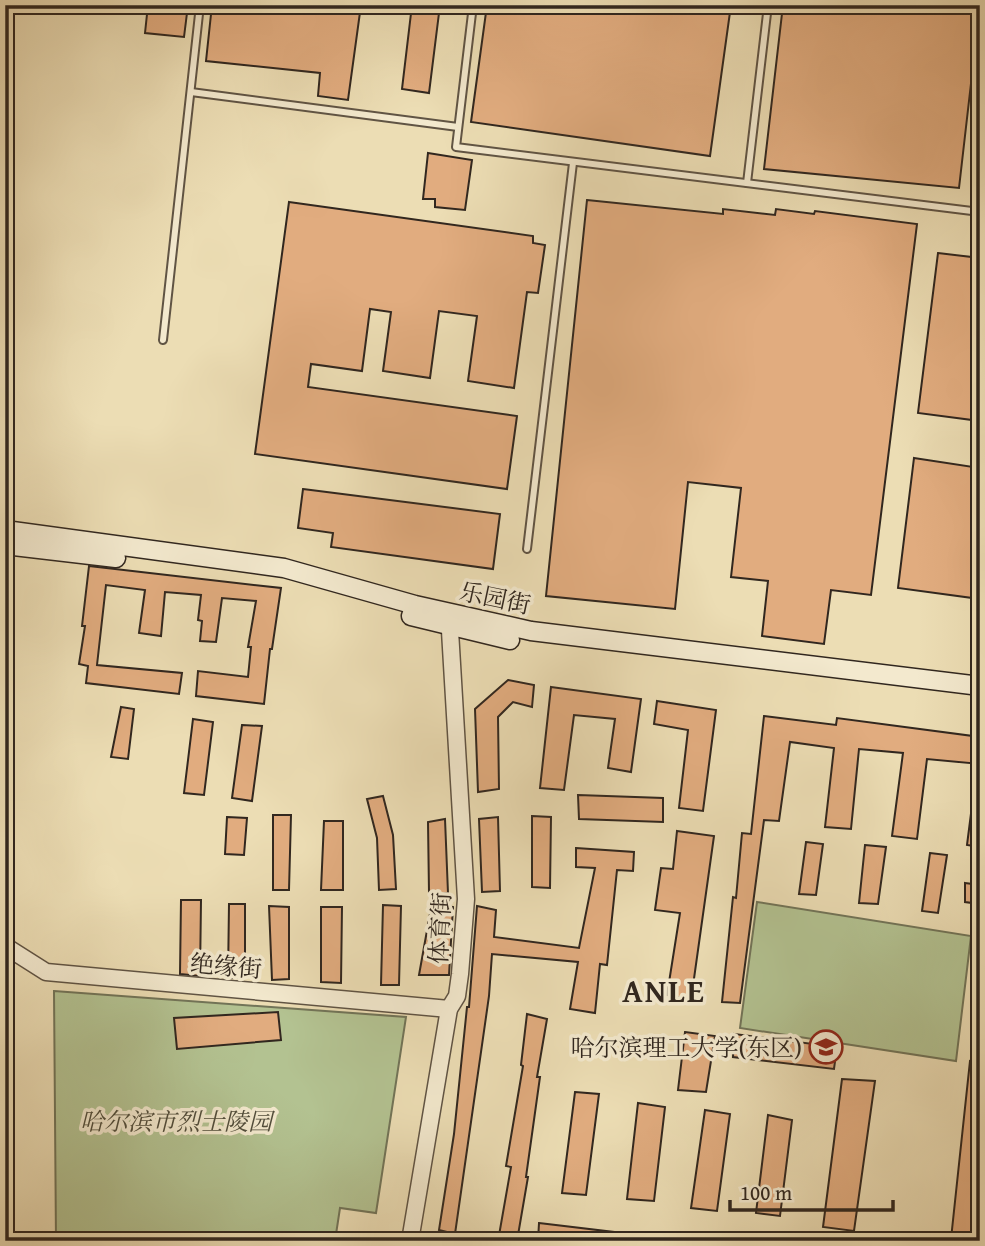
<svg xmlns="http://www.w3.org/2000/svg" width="985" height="1246" viewBox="0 0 985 1246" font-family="'Gentium Book Plus','Noto Serif SC',serif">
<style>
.green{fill:#b3c291;stroke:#727458;stroke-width:2}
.building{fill:#e1ac7f;stroke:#31271f;stroke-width:2}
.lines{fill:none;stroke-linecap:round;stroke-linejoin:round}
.service-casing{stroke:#605444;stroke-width:10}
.tertiary-casing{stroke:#605444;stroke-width:19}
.secondary-casing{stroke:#31271f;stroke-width:21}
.service{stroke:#f3e9ce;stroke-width:6}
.tertiary{stroke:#f3e9ce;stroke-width:16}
.secondary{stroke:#f3e9ce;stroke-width:18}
.labels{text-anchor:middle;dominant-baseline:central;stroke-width:7;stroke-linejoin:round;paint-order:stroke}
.street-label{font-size:24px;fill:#31271f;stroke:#f3e9ce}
.poi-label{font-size:24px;fill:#31271f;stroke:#f3e9ce;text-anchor:end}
.park-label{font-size:24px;font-style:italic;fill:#524e3c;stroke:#f3e9ce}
.district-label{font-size:32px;font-weight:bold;letter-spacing:2px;fill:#31271f;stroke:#f3e9ce}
</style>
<rect width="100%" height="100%" fill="#ecddb4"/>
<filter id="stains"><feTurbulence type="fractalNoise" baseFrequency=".00286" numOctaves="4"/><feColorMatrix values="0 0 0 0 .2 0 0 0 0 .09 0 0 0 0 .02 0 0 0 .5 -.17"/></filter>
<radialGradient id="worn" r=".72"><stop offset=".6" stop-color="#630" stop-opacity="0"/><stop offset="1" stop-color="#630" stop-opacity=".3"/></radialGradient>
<g class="green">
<polygon points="757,902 971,936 956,1061 740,1028"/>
<polygon points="54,991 406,1017 376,1213 340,1208 335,1241 56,1241"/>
</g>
<g class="building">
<polygon points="148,5 188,5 184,37 145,33"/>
<polygon points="212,5 361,5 348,100 318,96 320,73 206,61"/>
<polygon points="412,5 440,5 429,93 402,89"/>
<polygon points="487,5 731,5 710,156 471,122"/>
<polygon points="783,5 980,5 959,188 764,169"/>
<polygon points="428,153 472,160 465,210 435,207 435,199 423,199"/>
<polygon points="587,200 723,214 723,209 775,215 776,209 814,214 815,211 917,224 871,595 831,590 824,644 762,636 768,581 731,577 741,488 688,482 675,609 546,596"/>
<polygon points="289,202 533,236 533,243 545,245 538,293 527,292 514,388 468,381 477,316 439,311 430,378 383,371 391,312 370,309 362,371 311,364 308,387 517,416 507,489 255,454"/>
<polygon points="938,253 980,258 980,421 918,413"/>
<polygon points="914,458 980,468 980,599 898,588"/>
<polygon points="303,489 500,514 493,569 331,547 333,533 298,528"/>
<polygon points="89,566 281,588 272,649 270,649 264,704 196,696 198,671 248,677 251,647 248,647 256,601 222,598 216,642 200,641 202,621 198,620 201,595 165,592 161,636 139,633 145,590 106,585 97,665 182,673 179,694 86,683 88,666 79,664 85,626 82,626"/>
<polygon points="508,680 534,685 532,707 513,702 498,717 499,789 478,792 475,709"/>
<polygon points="551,687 641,699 631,772 608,768 615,719 574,715 564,790 540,788"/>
<polygon points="657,701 716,710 703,811 679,808 688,730 654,724"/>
<polygon points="121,707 134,709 128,759 111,757"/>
<polygon points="764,716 836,725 837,718 980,737 980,764 927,759 917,839 892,836 903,753 859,749 851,829 825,827 834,748 790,742 779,821 764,820 740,1003 722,1002 733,897 736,898 742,833 751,834"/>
<polygon points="193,719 213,722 204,795 184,793"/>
<polygon points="242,725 262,726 252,801 232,798"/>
<polygon points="974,790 980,791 980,847 967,845"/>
<polygon points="578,795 663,798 663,822 579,819"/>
<polygon points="383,796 393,835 396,889 379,890 377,838 367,799"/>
<polygon points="273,815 291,815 289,890 273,890"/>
<polygon points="532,816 551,817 550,888 532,887"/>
<polygon points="227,817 247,818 244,855 225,854"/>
<polygon points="498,817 500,891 482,892 479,819"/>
<polygon points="445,819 448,893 434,894 429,892 428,822"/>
<polygon points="324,821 343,821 343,890 321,890"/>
<polygon points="677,831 714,836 691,1000 667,995 680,913 655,910 661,868 673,869"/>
<polygon points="806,842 823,844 816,895 799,894"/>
<polygon points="865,845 886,847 878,904 859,903"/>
<polygon points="576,848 634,852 633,871 617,870 607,965 600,964 595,1013 570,1009 578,962 492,954 489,996 455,1234 439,1230 454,1134 467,1007 469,1007 477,906 496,910 494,937 579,948 595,868 576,867"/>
<polygon points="930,853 947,855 938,913 922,911"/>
<polygon points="965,883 980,885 980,904 965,902"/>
<polygon points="433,897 448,900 448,906 453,907 449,975 419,975"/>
<polygon points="181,900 201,900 200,976 180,974"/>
<polygon points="229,904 245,904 245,978 228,978"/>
<polygon points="383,905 401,906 399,985 381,985"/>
<polygon points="269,906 289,907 289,979 272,980"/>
<polygon points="321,907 342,907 341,983 321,982"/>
<polygon points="278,1012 281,1040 177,1049 174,1018"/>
<polygon points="527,1014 547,1019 537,1077 540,1077 526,1177 528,1177 517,1241 498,1241 511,1167 506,1166 523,1066 521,1065"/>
<polygon points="685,1032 715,1036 706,1092 678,1090"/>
<polygon points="734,1034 837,1047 834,1069 733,1057"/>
<polygon points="970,1061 980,1063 980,1241 951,1239"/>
<polygon points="842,1079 875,1081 854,1231 823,1227"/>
<polygon points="575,1092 599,1094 586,1195 562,1193"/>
<polygon points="638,1103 665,1107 654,1201 627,1199"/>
<polygon points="705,1110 730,1114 717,1211 691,1208"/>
<polygon points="768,1115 792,1120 780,1216 756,1213"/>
<polygon points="539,1223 639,1235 639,1241 538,1241"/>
</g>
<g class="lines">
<defs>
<g id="service">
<polyline points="473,5 456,147 980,212"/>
<polyline points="191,92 458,127"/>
<polyline points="747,183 768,5"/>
<polyline points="163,340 200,5"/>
<polyline points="527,549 573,163"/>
</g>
<g id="tertiary">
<polyline points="5,946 46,972 449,1009"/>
<polyline points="410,1241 449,1009 457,996 460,974 466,899 449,614"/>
</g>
<g id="secondary">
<polyline points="5,530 284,568 415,605 531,631 980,686"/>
<polyline points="5,545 116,558"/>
<polyline points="411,616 510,640"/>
</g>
</defs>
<use href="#service" class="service-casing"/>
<use href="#tertiary" class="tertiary-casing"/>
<use href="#secondary" class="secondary-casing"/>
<use href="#service" class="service"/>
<use href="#tertiary" class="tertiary"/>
<use href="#secondary" class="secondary"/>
</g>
<defs>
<symbol id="university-ring" viewBox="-11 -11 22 22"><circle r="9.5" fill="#f3e9ce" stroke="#8f2418" stroke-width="1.5"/><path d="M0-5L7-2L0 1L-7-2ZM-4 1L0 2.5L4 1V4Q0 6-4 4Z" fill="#8f2418"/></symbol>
</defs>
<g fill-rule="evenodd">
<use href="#university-ring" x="807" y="1028" width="38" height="38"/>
</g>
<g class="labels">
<g class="street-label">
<text transform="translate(495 598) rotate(12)">乐园街</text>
<text transform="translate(440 928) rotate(-87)">体育街</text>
<text transform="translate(226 966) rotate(5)">绝缘街</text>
</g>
<g class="poi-label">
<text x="802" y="1047">哈尔滨理工大学(东区)</text>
</g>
<g class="park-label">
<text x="176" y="1121">哈尔滨市烈士陵园</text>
</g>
<g class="district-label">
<text x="664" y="990">ANLE</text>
</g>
</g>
<rect width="985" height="1246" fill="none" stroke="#ecddb4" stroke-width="28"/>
<rect x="7" y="7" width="971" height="1232" fill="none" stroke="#31271f" stroke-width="3.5"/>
<rect x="14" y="14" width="957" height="1218" fill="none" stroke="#31271f" stroke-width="2"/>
<path d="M730 1200v10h163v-10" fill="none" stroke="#31271f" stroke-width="3.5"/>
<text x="740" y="1200" font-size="21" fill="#31271f" stroke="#f3e9ce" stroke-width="5" paint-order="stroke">100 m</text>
<rect width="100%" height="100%" filter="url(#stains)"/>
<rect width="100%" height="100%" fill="url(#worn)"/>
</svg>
